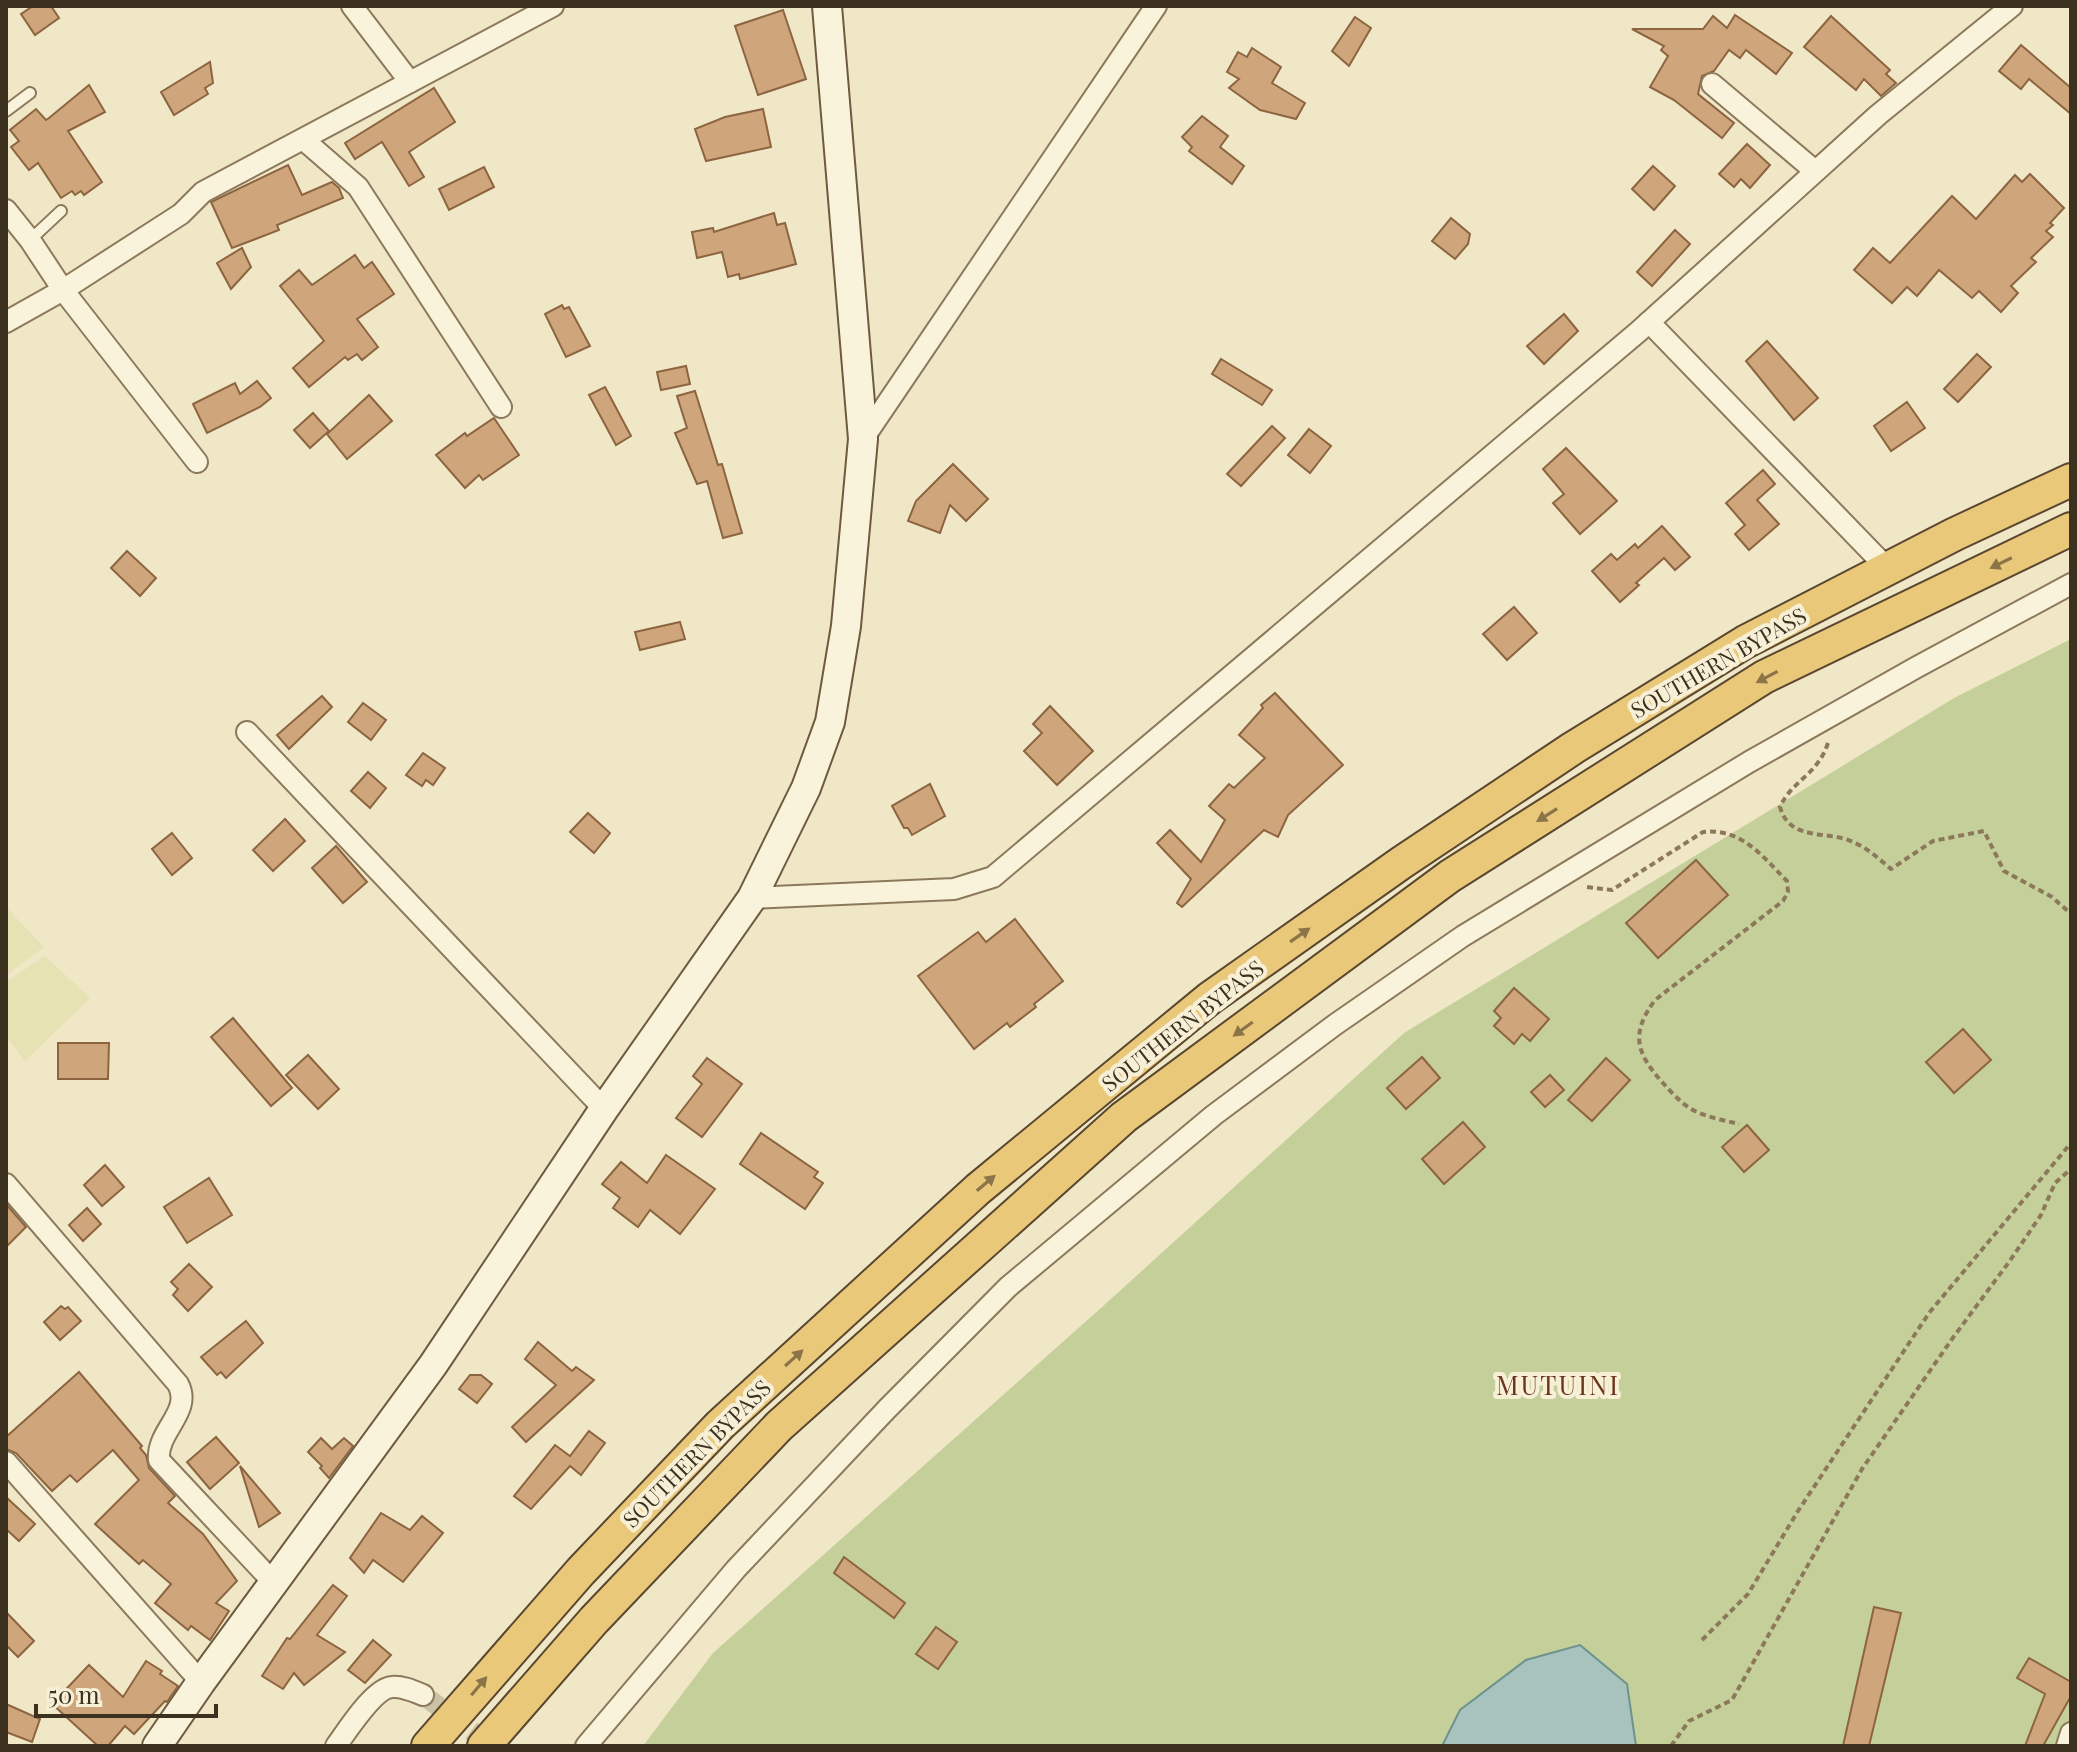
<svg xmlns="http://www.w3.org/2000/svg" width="2077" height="1752" viewBox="0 0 2077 1752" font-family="'Playfair Display',serif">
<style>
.farmland{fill:#e6e2b4}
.green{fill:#c4cf9a}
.water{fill:#a8c3be;stroke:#6e928c;stroke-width:2}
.building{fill:#cfa57c;stroke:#8c6540;stroke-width:2}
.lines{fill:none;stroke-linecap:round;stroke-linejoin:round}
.minor-tunnel{stroke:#ccc2a5;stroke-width:20;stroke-dasharray:20 10;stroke-linecap:butt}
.service-casing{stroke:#8c795b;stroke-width:14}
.minor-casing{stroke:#8c795b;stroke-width:24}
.secondary-casing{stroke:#6e5a3e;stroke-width:32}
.trunk-casing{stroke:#5a472f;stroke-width:36}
.path{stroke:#8c795b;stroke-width:4;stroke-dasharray:6 4;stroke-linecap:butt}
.service{stroke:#faf3db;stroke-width:10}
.minor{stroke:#faf3db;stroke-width:20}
.secondary{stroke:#faf3db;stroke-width:28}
.trunk{stroke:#eac87a;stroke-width:32}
.oneway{fill:#8a7448}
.labels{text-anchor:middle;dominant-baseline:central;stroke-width:8;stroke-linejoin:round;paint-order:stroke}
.street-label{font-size:22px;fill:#3c301f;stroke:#f7f0d7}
.quarter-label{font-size:26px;letter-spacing:2px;fill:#6a341d;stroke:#f7f0d7}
</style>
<rect width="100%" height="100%" fill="#f0e7c7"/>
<g class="farmland">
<polygon points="6,907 44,947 6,975"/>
<polygon points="45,956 90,998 25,1061 6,1037 6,982"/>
</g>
<polygon class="green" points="2071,639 2071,1746 643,1746 713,1653 1101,1308 1404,1033 1954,698"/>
<polygon class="water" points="1580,1645 1627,1684 1636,1746 1442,1746 1460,1710 1526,1660"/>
<g class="building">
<polygon points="33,6 51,6 59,18 35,35 21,14"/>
<polygon points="783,10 806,79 758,95 735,26"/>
<polygon points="1735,15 1792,53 1776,74 1746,50 1740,58 1729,50 1714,71 1702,76 1698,94 1734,123 1722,138 1674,100 1650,87 1668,56 1661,50 1664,46 1632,29 1703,29 1713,16 1727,28"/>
<polygon points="1831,16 1890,70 1886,74 1896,83 1881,96 1864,79 1856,90 1804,47"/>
<polygon points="1355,17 1371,28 1349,66 1332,51"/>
<polygon points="2021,45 2071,88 2071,114 2029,79 2021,89 1999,71"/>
<polygon points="1252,48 1281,67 1272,83 1305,103 1296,119 1260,110 1229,88 1239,79 1227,72 1238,52 1247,57"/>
<polygon points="210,62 213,83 205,88 208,94 174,115 161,92"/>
<polygon points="89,85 105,112 68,131 102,182 84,195 81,191 75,195 72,191 61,198 38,163 29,170 11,147 19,141 10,130 36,109 46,120 49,118"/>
<polygon points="434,88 455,122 409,152 424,177 409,186 382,142 355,159 345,143"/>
<polygon points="763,109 771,147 706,161 695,129 725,117"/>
<polygon points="1202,116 1228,136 1220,147 1244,166 1232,184 1189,151 1192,147 1182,137"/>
<polygon points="1747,144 1770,165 1750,188 1741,179 1734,187 1719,174"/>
<polygon points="288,165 302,195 332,182 339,188 343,198 277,225 279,230 232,248 211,202"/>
<polygon points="1653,166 1675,186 1654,210 1632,189"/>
<polygon points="484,167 494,187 449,210 439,189"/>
<polygon points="2030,174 2064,208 2050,223 2053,225 2046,231 2053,237 2031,258 2036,262 2011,286 2018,293 2001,312 1979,291 1972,298 1939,270 1917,296 1907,287 1892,303 1854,270 1873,248 1890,263 1952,196 1976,219 2015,175 2022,182"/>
<polygon points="774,213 777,225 785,223 796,264 740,279 739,274 728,277 722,252 697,258 692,232 713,228 714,232"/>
<polygon points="1451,218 1470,234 1468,244 1455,259 1432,241"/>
<polygon points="1675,230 1690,244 1652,286 1637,272"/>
<polygon points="242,248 251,267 231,289 217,263"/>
<polygon points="355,255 364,268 372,262 394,294 357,319 378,347 362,360 357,354 348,360 345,357 309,387 293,368 324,341 280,286 299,270 312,285"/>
<polygon points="562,305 564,309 569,307 590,346 566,357 545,314"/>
<polygon points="1564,314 1578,331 1544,364 1527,346"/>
<polygon points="1767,341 1818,398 1794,420 1746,361"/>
<polygon points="1977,354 1991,367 1958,402 1944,389"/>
<polygon points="1221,359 1272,390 1262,405 1212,374"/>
<polygon points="686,366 690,384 661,390 657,372"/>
<polygon points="257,381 271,398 260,407 207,433 193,404 235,383 240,394"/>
<polygon points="605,387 631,436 616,445 589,395"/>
<polygon points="695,391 718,465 722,464 742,533 723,538 707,481 697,484 675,433 687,428 677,396"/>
<polygon points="369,395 392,421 347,459 327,434"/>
<polygon points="1907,402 1925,428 1891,451 1874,426"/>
<polygon points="313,413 329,431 310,448 294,430"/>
<polygon points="494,418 519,455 483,480 479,475 465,488 436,455 465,433 467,436"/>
<polygon points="1272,426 1285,438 1241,486 1227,474"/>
<polygon points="1309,429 1331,446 1310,473 1288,455"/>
<polygon points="1566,448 1617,501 1580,534 1553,503 1564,494 1543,469"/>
<polygon points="953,464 988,499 966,521 950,505 940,533 908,521 916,501"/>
<polygon points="1763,470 1775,484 1757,500 1779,524 1749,550 1735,534 1745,525 1726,503"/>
<polygon points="1662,526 1690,557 1675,570 1664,558 1636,583 1639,585 1620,602 1592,571 1611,554 1617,560 1635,544 1638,548"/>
<polygon points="127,551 156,578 140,596 111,568"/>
<polygon points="1514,607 1537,633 1507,660 1483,634"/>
<polygon points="680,622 685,639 640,650 635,632"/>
<polygon points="1275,693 1343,765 1288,815 1278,837 1264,830 1182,907 1177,903 1191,879 1157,843 1170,830 1201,862 1225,820 1209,806 1229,784 1234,788 1265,758 1239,735 1263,708 1261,705"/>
<polygon points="322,696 332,707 289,749 277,735"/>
<polygon points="363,703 386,720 371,740 348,722"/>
<polygon points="1050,706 1093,751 1057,785 1024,751 1042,733 1033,724"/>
<polygon points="423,753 445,768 433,785 426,780 422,786 406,775"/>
<polygon points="368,772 386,788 370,808 351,791"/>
<polygon points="930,784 945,816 912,835 908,828 904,828 892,806"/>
<polygon points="588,813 610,833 594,853 570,832"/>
<polygon points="285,819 305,841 273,871 253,850"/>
<polygon points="172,833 192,858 172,875 152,849"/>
<polygon points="336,846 367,882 343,903 312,868"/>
<polygon points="1696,860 1728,895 1658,958 1626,923"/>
<polygon points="1015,919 1063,981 1034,1004 1036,1007 1010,1027 1007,1023 974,1049 918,976 978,932 986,942"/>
<polygon points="1514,988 1549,1019 1530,1041 1522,1034 1514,1044 1494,1026 1501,1018 1494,1011"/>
<polygon points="233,1018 292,1088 271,1106 211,1037"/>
<polygon points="1963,1029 1991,1060 1954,1093 1926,1062"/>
<polygon points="58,1043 109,1043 108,1079 58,1079"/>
<polygon points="308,1055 339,1089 318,1109 286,1075"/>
<polygon points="1422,1057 1440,1078 1406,1109 1387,1088"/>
<polygon points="707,1058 742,1084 702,1137 676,1118 702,1084 693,1076"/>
<polygon points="1606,1058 1630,1080 1592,1121 1568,1100"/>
<polygon points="1550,1075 1564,1090 1545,1107 1531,1092"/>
<polygon points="1463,1122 1485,1147 1444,1184 1422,1159"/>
<polygon points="1747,1125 1769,1150 1744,1172 1722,1147"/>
<polygon points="761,1133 818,1172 814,1177 823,1183 805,1209 740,1164"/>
<polygon points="666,1155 715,1189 680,1234 650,1210 638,1227 613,1208 620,1198 602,1184 621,1162 647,1183"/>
<polygon points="105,1165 124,1187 102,1206 84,1185"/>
<polygon points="209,1178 232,1215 187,1243 164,1207"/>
<polygon points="6,1204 26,1227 6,1247"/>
<polygon points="87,1208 101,1224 83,1241 69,1225"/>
<polygon points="189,1264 212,1287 188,1311 173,1295 178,1289 171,1282"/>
<polygon points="61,1306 65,1309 68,1307 81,1321 60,1340 44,1322"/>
<polygon points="246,1321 263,1343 226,1378 221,1372 217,1375 201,1357"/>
<polygon points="538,1342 572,1371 576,1367 594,1380 526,1442 512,1427 556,1385 525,1359"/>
<polygon points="79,1372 142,1446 140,1448 146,1455 149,1468 175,1496 168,1503 203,1534 237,1581 216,1603 229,1611 210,1640 191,1626 188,1630 155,1603 171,1584 143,1560 139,1564 95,1524 139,1480 113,1450 77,1482 70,1475 52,1491 16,1453 6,1449 6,1437"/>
<polygon points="470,1375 481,1375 492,1384 477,1403 459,1389"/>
<polygon points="589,1431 605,1443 581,1475 570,1466 531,1509 514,1496 555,1445 570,1456"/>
<polygon points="216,1437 239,1463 210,1489 187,1462"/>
<polygon points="321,1438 332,1449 344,1438 353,1446 329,1478 320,1468 322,1466 308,1452"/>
<polygon points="240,1466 280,1513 259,1527"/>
<polygon points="6,1497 35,1524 19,1541 6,1529"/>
<polygon points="381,1513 410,1530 422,1516 443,1533 403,1582 373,1560 364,1573 350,1558"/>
<polygon points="844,1557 905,1603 894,1618 834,1573"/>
<polygon points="333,1585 347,1596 317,1635 345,1652 304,1685 294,1673 283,1689 262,1676 287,1638 290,1639"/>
<polygon points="1874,1607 1901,1613 1869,1746 1843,1746"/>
<polygon points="6,1612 34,1641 18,1657 6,1645"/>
<polygon points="936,1627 957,1642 938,1669 916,1654"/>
<polygon points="373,1640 391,1655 365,1683 348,1670"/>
<polygon points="2029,1658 2071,1682 2071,1696 2043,1746 2025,1746 2045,1694 2017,1678"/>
<polygon points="146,1661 162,1671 160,1674 178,1686 167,1702 165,1701 134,1734 125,1726 108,1746 98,1746 52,1704 89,1665 123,1697"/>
<polygon points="6,1704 40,1719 32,1742 6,1732"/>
</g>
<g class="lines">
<polyline class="minor-tunnel" points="423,1695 492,1746"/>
<defs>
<g id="service">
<polyline points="6,111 30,93"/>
<polyline points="30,240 61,211"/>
</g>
<g id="minor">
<polyline points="352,6 410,82"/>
<polyline points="1712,84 1815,171"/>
<polyline points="304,140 358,187 501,407"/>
<polyline points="6,210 30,240 63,290 197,462"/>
<polyline points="6,322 63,290 181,214 203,192 553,6"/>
<polyline points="1649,322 1888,569"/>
<polyline points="863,439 1156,6"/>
<polyline points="247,732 604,1109"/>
<polyline points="752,898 954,889 993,877 1638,332 1878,115 2012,6"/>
<path d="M6,1184L178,1384C193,1412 156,1431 159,1460L274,1583"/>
<polyline points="6,1462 201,1682"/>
<path d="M336,1746C347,1731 374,1688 392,1687C403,1686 413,1691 423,1695"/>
<polyline points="586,1746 736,1569 887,1409 1008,1287 1214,1115 1336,1024 1463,936 1749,762 1917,667 2071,584"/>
<polyline points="2067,1746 2071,1733"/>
</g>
<polyline id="secondary" points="157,1746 201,1682 433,1365 604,1109 752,898 806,788 830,722 846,626 863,439 827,6"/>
<g id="trunk">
<polyline points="428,1746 581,1571 720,1425 978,1189 1210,998 1401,863 1573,748 1745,642 1955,534 2071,480"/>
<polyline points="484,1746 594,1620 779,1426 1124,1117 1450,876 1764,677 2071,529"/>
</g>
</defs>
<use href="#service" class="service-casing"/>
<use href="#minor" class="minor-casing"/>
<use href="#secondary" class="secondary-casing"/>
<use href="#trunk" class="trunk-casing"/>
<g class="path">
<path d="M1828,743C1817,776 1792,780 1780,807C1790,843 1829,829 1855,843C1869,849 1880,860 1891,869L1933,841L1984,831L2004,871L2052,897L2071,914"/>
<path d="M1587,887L1612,890L1703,832C1742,828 1762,856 1787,881L1788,892L1783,901L1655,1000C1630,1034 1636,1053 1663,1083C1671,1092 1680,1102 1691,1109C1705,1117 1723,1120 1739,1124"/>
<polyline points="1702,1640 1748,1594 1798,1511 1929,1313 2071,1143"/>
<polyline points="1671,1746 1689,1721 1732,1700 1862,1469 1952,1339 2009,1262 2041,1215 2055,1183 2071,1169"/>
</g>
<use href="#service" class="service"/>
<use href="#minor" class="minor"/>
<use href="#secondary" class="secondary"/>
<use href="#trunk" class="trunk"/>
</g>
<defs><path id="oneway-solid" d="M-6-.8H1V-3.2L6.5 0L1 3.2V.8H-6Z" transform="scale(2)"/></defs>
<g class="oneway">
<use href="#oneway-solid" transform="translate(2001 563) rotate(154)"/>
<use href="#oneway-solid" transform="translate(1767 677) rotate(152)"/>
<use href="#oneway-solid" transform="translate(1547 815) rotate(148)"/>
<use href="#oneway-solid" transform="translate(1300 935) rotate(-35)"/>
<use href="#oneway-solid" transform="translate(1243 1029) rotate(144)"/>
<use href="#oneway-solid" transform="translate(986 1183) rotate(-40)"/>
<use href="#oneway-solid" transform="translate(794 1358) rotate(-42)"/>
<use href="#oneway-solid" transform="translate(479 1686) rotate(-50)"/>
</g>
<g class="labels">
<g class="street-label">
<text transform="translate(1718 662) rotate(-30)">SOUTHERN BYPASS</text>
<text transform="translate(1182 1025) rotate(-38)">SOUTHERN BYPASS</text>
<text transform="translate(696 1453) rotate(-45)">SOUTHERN BYPASS</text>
</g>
<g class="quarter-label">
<text x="1558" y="1384">MUTUINI</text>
</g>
</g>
<rect width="2077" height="1752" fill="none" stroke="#3c301f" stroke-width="16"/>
<path d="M36 1704v12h180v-12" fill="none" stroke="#3c301f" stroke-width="4"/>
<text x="48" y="1704" font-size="24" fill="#3c301f" stroke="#f7f0d7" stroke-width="6" paint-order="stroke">50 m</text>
</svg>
